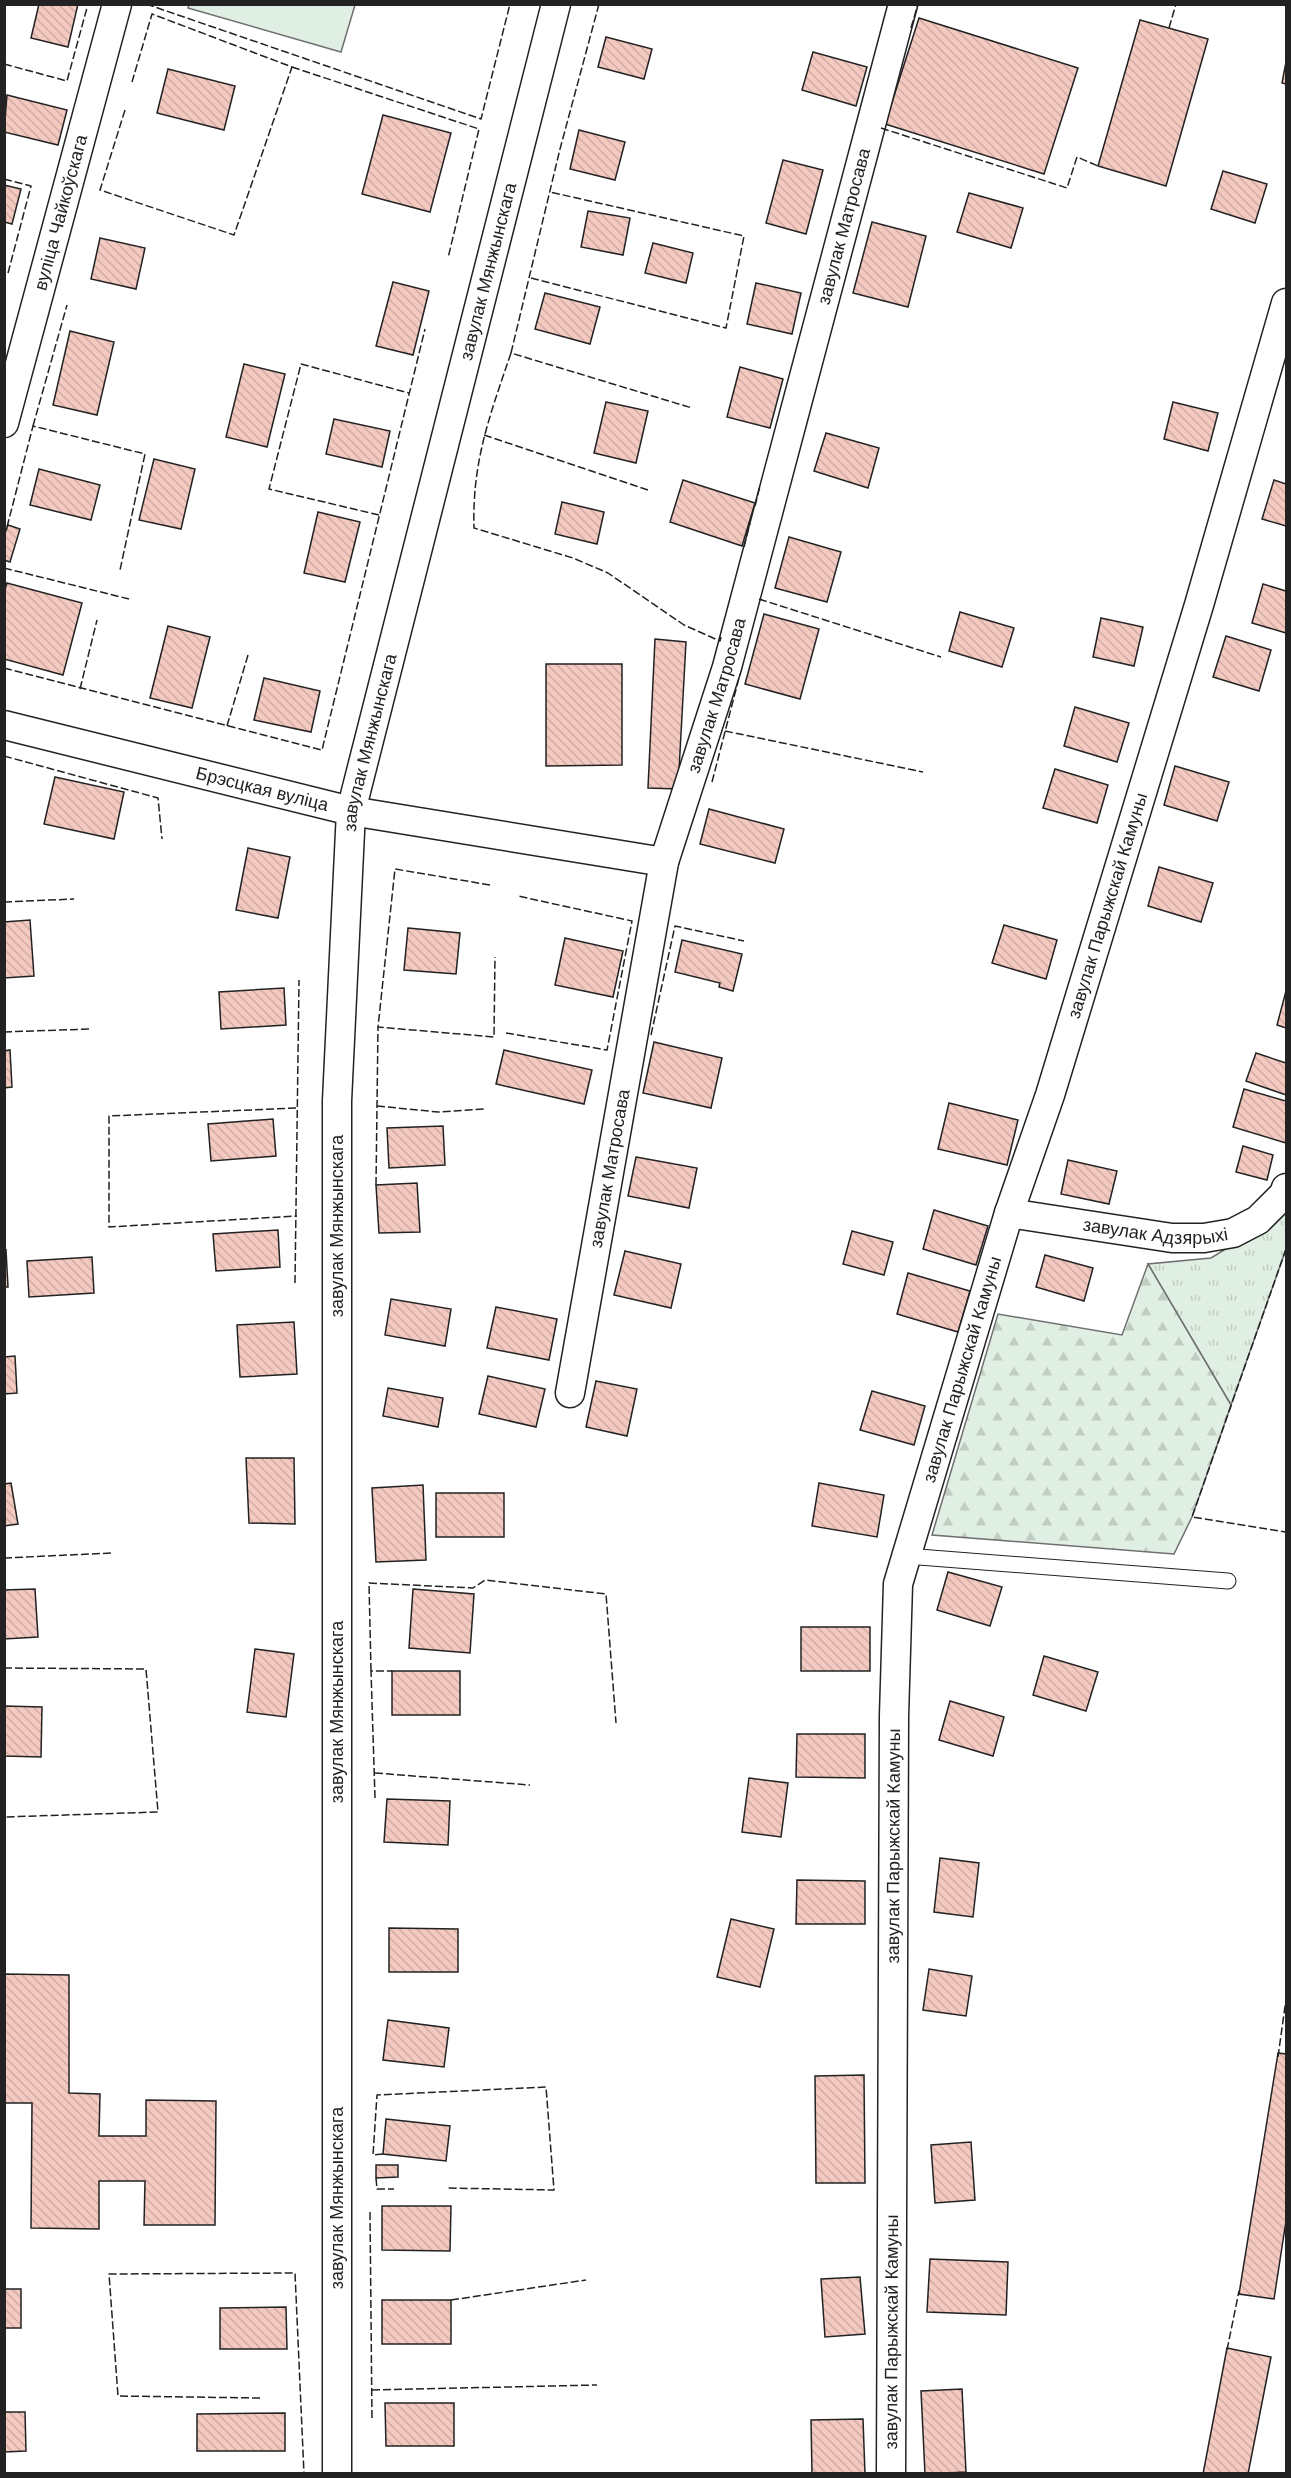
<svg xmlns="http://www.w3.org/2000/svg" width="1291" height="2478" viewBox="0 0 1291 2478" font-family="Helvetica,sans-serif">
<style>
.grass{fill:url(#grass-tufts);stroke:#6f6f6f;stroke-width:1.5}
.forest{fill:url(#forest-firs);stroke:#6f6f6f;stroke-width:1.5}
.garden{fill:#e0efe3;stroke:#6f6f6f;stroke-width:1.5}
.building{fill:url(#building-back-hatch);stroke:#222;stroke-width:1.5}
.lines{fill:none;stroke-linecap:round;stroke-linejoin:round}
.service-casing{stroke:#222;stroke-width:17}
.minor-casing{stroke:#222;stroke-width:31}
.service{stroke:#fff;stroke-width:15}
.minor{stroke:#fff;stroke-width:28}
.fence{stroke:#222;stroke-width:1.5;stroke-dasharray:8 3;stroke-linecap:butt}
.labels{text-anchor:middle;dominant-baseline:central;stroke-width:4.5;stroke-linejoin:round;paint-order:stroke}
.street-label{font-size:18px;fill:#222;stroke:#fff}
</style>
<defs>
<pattern id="grass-tufts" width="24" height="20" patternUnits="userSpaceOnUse" patternTransform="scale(1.5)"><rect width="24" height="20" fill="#e0efe3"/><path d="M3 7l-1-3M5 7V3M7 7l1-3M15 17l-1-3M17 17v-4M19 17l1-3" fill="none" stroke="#c0cdc2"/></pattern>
<pattern id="forest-firs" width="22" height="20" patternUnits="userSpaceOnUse" patternTransform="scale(1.5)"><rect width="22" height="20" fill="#e0efe3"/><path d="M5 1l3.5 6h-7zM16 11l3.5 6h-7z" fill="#c0cdc2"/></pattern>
<pattern id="building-back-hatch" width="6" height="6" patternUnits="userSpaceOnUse" patternTransform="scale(1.5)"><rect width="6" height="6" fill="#f3c9c0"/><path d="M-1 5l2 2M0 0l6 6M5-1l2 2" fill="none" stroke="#d0aca5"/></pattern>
</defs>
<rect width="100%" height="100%" fill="#fff"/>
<polygon class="grass" points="1286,1212 1286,1249 1231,1405 1148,1264 1211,1258"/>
<polygon class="forest" points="1148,1264 1231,1405 1192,1517 1174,1554 932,1535 998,1314 1122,1335"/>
<polygon class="garden" points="189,5 189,4 355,5 341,52 188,8"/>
<g class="building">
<polygon points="39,4 78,4 68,47 31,38"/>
<polygon points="919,18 1078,68 1044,174 885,124"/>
<polygon points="1140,20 1208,39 1166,186 1098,166"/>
<polygon points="606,37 652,49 644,79 598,67"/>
<polygon points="813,52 867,67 856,106 802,90"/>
<polygon points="1286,62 1286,84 1282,83"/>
<polygon points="168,69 235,86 224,130 157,113"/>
<polygon points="7,95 67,110 58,145 4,132"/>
<polygon points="383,115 451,133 430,212 362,194"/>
<polygon points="579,130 625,142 615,180 570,169"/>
<polygon points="783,160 823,170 806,234 766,223"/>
<polygon points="1223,171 1267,184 1255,223 1211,209"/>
<polygon points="4,185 21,189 12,224 4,222"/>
<polygon points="969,193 1023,208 1011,248 957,232"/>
<polygon points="588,211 630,218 623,255 581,247"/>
<polygon points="872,222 926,236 908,307 853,293"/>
<polygon points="100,238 145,248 136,289 91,279"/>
<polygon points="653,243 693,253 686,283 645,273"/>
<polygon points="393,282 429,291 413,355 376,346"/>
<polygon points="756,283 801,293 792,334 747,324"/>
<polygon points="545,293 600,307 590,344 535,329"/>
<polygon points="70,331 114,342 97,415 53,405"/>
<polygon points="244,364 285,374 267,447 226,437"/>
<polygon points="740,367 783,379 770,428 727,417"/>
<polygon points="606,402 648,411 636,463 594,453"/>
<polygon points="1173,402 1218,413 1208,451 1164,439"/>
<polygon points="334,419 390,431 382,467 326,454"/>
<polygon points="826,433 879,448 868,488 814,471"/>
<polygon points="154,459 195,469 181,529 139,520"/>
<polygon points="39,469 100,485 91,520 30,505"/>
<polygon points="683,480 755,503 742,546 670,522"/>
<polygon points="1274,480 1286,484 1286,526 1262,519"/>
<polygon points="562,502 604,512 597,544 555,534"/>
<polygon points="318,512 360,522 345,582 304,573"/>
<polygon points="8,525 20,529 10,562 4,560 4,536"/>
<polygon points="789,537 841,552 827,602 775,588"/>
<polygon points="7,583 82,603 63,675 4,659 4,593"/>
<polygon points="1263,584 1286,591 1286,633 1252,623"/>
<polygon points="960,612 1014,628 1002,667 949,651"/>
<polygon points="764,614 819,629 800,699 745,684"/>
<polygon points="1101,618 1143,627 1134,666 1093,657"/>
<polygon points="168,626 210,637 192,708 150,698"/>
<polygon points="1226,636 1271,650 1259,691 1213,677"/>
<polygon points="655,639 686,642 678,789 648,788"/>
<polygon points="546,664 622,664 622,765 546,766"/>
<polygon points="264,678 320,691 311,732 254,720"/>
<polygon points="1075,707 1129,723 1117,762 1064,746"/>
<polygon points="1175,766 1229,782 1217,821 1164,805"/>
<polygon points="1055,769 1108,785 1097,823 1043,808"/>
<polygon points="55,777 124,792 114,839 44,824"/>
<polygon points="709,809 784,829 775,863 700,844"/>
<polygon points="248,848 290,857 278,918 236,910"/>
<polygon points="1159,867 1213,883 1201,922 1148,906"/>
<polygon points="30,920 34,976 4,978 4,922"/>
<polygon points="1004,925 1057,940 1046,979 992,963"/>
<polygon points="408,928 460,933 456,974 404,970"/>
<polygon points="565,938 623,951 613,997 555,985"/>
<polygon points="682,940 742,954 733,991 719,987 720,983 675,972"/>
<polygon points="284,988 286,1025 221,1029 219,992"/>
<polygon points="1286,991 1286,1028 1277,1025"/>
<polygon points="654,1042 722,1058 711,1108 643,1093"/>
<polygon points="10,1050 12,1087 4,1088 4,1051"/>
<polygon points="504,1050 592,1070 584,1104 496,1084"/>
<polygon points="1256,1053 1286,1063 1286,1095 1246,1081"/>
<polygon points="1244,1089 1286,1101 1286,1143 1233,1127"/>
<polygon points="949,1103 1018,1120 1007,1165 938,1149"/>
<polygon points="273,1119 276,1156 211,1161 208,1124"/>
<polygon points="443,1126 445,1165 389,1168 387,1128"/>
<polygon points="1243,1146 1273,1155 1267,1180 1236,1172"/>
<polygon points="636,1157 697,1168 689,1208 628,1196"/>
<polygon points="1068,1160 1117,1171 1109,1204 1061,1194"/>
<polygon points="417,1183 420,1232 379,1233 376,1185"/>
<polygon points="934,1210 988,1226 976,1265 923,1249"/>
<polygon points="278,1230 280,1267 216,1271 213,1234"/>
<polygon points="852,1231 893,1242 884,1275 843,1264"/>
<polygon points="6,1250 8,1287 4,1287 4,1251"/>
<polygon points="625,1251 681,1264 671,1308 614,1295"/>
<polygon points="1045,1255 1093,1268 1084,1301 1036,1287"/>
<polygon points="92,1257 94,1293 29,1297 27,1261"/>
<polygon points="908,1273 970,1291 958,1332 897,1314"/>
<polygon points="391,1299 451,1309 445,1346 385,1335"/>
<polygon points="496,1307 557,1319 549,1360 487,1348"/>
<polygon points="294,1322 297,1374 240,1377 237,1325"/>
<polygon points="15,1356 17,1393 4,1394 4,1357"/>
<polygon points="488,1376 545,1389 536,1427 479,1414"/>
<polygon points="596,1381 637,1389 627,1436 586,1427"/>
<polygon points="388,1388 443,1398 438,1427 383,1416"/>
<polygon points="872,1391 925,1406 914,1445 860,1430"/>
<polygon points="246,1458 294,1458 295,1524 249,1523"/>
<polygon points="11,1483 18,1524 4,1526 4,1484"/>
<polygon points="819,1483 884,1495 877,1537 812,1526"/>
<polygon points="423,1485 426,1560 376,1562 372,1488"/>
<rect x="436" y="1493" width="68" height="44"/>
<polygon points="948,1572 1002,1587 990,1626 937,1610"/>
<polygon points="35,1589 38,1637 4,1639 4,1590"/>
<polygon points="413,1589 474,1594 470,1653 409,1648"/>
<rect x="801" y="1627" width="69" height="44"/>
<polygon points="255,1649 294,1654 286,1717 247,1712"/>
<polygon points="1044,1656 1098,1672 1086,1711 1033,1695"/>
<rect x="392" y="1671" width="68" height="44"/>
<polygon points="950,1701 1004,1717 993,1756 939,1740"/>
<polygon points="4,1706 42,1707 41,1757 4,1756"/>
<polygon points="797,1734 865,1734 865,1778 796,1777"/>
<polygon points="749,1778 788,1783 781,1837 742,1832"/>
<polygon points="387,1799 450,1801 448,1845 384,1842"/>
<polygon points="940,1858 979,1863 973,1917 934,1912"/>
<polygon points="797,1880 865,1881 865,1924 796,1924"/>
<polygon points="731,1919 774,1929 760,1987 717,1977"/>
<polygon points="389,1928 458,1929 458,1972 389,1972"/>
<polygon points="929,1969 972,1976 966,2016 923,2010"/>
<polygon points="4,1974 69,1975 69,2093 100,2094 99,2136 146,2136 146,2100 216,2101 215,2225 144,2225 145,2181 99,2181 99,2229 31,2228 32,2103 4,2103"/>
<polygon points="388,2020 449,2028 444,2067 383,2060"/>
<polygon points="1278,2053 1286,2054 1286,2221 1274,2299 1239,2294"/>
<polygon points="864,2075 865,2183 816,2183 815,2076"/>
<polygon points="386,2119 450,2126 446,2161 383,2154"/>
<polygon points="971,2142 975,2200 935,2203 931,2145"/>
<polygon points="376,2165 398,2165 398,2177 376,2178"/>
<polygon points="382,2206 451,2206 450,2251 382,2250"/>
<polygon points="930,2259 1008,2262 1006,2315 927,2312"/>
<polygon points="860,2277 865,2334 825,2337 821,2279"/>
<rect x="4" y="2289" width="17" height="39"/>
<rect x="382" y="2300" width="69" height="44"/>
<polygon points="286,2307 287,2349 220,2349 220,2308"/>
<polygon points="1227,2348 1271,2357 1248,2474 1203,2474"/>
<polygon points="962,2389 966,2472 925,2474 921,2391"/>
<polygon points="385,2403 454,2403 454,2446 386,2446"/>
<polygon points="4,2412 25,2412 26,2451 4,2452"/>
<polygon points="285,2413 285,2451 197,2451 197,2414"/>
<polygon points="863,2419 865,2474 812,2474 811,2420"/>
</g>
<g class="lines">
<defs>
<polyline id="service" points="906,1556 1228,1581"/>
<g id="minor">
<path id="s1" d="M4,423L117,4"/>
<path id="s2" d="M4,725L351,811L664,862"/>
<path id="s3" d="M1009,1213L1172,1238H1204L1233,1233L1258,1220L1284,1194L1286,1188"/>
<path id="s4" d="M570,1393L664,862L727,667L903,4"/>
<path id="s5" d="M337,2474V1101L351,811L556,4"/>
<path id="s6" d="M891,2474L894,1716L898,1584L1009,1213L1050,1095L1199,605L1286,303"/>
</g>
</defs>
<use href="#service" class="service-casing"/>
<use href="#minor" class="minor-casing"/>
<use href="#service" class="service"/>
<use href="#minor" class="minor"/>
<g class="fence">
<polyline points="146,4 481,119 510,4"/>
<polyline points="599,4 560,149 511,353 692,408"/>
<polyline points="911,28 918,4"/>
<polyline points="1169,28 1176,4"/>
<polyline points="4,64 67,81 88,4"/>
<polyline points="292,67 479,129 448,258"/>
<polyline points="125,110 100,190 234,235 292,67 152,14 132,82"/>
<polyline points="881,128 1067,188 1077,157 1098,166"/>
<polyline points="4,179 31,186 8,273"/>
<polyline points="531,278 726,328 744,236 550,192"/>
<path d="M511,353C490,415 472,461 474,528L573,558L608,573L684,625L720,641L721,637"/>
<polyline points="33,426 67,305"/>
<polyline points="484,435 648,490"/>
<polyline points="755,506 760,486"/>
<polyline points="379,515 269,489 301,364 409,393"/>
<polyline points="7,527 33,426 145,454 120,570"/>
<polyline points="744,547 750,523"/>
<polyline points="4,568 129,599"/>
<polyline points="759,599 941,657"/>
<polyline points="4,668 322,750 425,329"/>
<polyline points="80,689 97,620"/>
<polyline points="227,726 248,655"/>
<polyline points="725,731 923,772"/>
<polyline points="4,756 158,798 162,839"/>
<polyline points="712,782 740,674"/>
<polyline points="490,885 395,869 378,1027 494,1037 495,957"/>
<polyline points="4,902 74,899"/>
<polyline points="4,1032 91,1029"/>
<polyline points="506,1033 607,1050 632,921 518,896"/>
<polyline points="651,1035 675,926 744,941"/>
<polyline points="377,1106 438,1112 484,1109"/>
<polyline points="296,1108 109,1116 109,1227 297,1216"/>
<polyline points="376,1185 378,1027"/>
<polyline points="1286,1249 1192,1517 1286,1532"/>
<polyline points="295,1283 299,980"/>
<polyline points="4,1558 113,1553"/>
<polyline points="4,1668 146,1669 158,1812 4,1817"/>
<polyline points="371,1671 369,1583 473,1588 485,1580 606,1594 616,1723"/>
<polyline points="375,1773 530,1785"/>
<polyline points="375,1798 371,1671 392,1671"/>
<polyline points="1278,2057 1286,1999"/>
<polyline points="383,2154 373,2155 377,2095 546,2087 554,2190 447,2188"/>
<polyline points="376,2178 377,2189 394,2189"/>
<polyline points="370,2212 372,2420"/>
<polyline points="451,2300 586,2280"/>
<polyline points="1227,2350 1239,2291"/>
<polyline points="372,2390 597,2385"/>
<polyline points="260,2398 118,2396 109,2274 295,2273 304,2474"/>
</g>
</g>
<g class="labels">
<g class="street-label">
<text stroke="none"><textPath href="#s1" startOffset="218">вуліца Чайкоўскага</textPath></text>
<text stroke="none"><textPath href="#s4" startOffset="1200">завулак Матросава</textPath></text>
<text stroke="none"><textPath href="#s5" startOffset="2220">завулак Мянжынскага</textPath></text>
<text stroke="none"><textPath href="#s4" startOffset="714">завулак Матросава</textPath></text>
<text stroke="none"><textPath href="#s5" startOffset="1734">завулак Мянжынскага</textPath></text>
<text stroke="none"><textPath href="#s2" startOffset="266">Брэсцкая вуліца</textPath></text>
<text stroke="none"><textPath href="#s6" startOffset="1600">завулак Парыжскай Камуны</textPath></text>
<text stroke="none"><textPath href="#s4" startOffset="228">завулак Матросава</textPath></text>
<text transform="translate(337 1226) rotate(-90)">завулак Мянжынскага</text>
<text stroke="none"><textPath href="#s3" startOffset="148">завулак Адзярыхі</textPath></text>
<text stroke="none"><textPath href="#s6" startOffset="1114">завулак Парыжскай Камуны</textPath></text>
<text transform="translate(337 1712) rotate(-90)">завулак Мянжынскага</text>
<text stroke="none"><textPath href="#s6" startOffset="628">завулак Парыжскай Камуны</textPath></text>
<text transform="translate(337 2198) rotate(-90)">завулак Мянжынскага</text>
<text stroke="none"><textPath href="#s6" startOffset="142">завулак Парыжскай Камуны</textPath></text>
</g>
</g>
<rect width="1291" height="2478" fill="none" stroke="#222222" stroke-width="12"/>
</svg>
